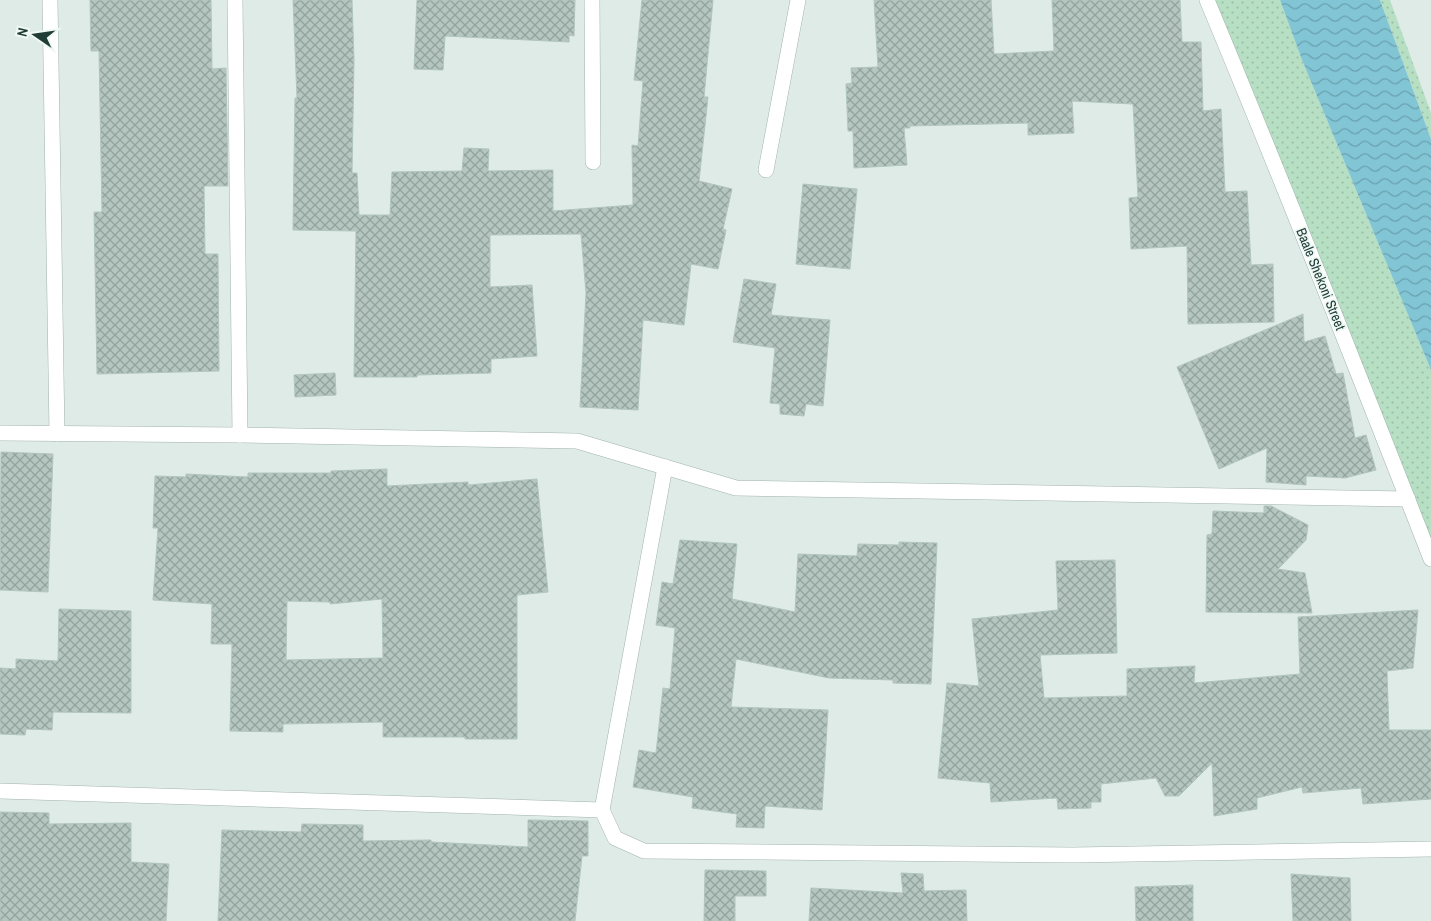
<svg xmlns="http://www.w3.org/2000/svg" width="1431" height="921" viewBox="0 0 1431 921" font-family="'Archivo Narrow',sans-serif">
<style>
.grass{fill:url(#grass-dots)}
.water{fill:url(#water-waves)}
.building{fill:url(#building-cross-hatch);stroke:#b1c5be;fill-rule:evenodd}
.lines{fill:none;stroke-linecap:round;stroke-linejoin:round}
.minor-casing{stroke:#a2b3ae;stroke-width:16}
.minor{stroke:#fff;stroke-width:15}
.labels{text-anchor:middle;dominant-baseline:central;stroke-width:4;stroke-linejoin:round;paint-order:stroke}
.street-label{font-size:14px;fill:#1f3c36;stroke:#eff8f4}
</style>
<defs>
<pattern id="grass-dots" width="8" height="8" patternUnits="userSpaceOnUse" patternTransform="scale(1.25)"><rect width="8" height="8" fill="#b6dfc3"/><path d="M2 2h.1M6 6h.1" fill="none" stroke="#9cc0a8" stroke-width="1.8" stroke-linecap="round"/></pattern>
<pattern id="water-waves" width="16" height="10" patternUnits="userSpaceOnUse" patternTransform="scale(1.25)"><rect width="16" height="10" fill="#82c5d5"/><path d="M0 5q4-4 8 0t8 0" fill="none" stroke="#6aa1ae"/></pattern>
<pattern id="building-cross-hatch" width="8" height="8" patternUnits="userSpaceOnUse" patternTransform="scale(1.25)"><rect width="8" height="8" fill="#b4c6bf"/><path d="M0 0l8 8M0 8l8-8" fill="none" stroke="#92a29c"/></pattern>
</defs>
<rect width="100%" height="100%" fill="#dfebe6"/>
<g class="grass">
<polygon points="1211,0 1280,0 1302,60 1431,370 1431,558"/>
<polygon points="1380,0 1390,0 1431,113 1431,139"/>
</g>
<polygon class="water" points="1280,0 1380,0 1431,139 1431,370 1302,60"/>
<g class="building">
<polygon points="90,0 211,0 212,69 226,68 228,186 204,186 205,254 218,254 219,371 97,374 94,212 102,212 99,51 91,51"/>
<polygon points="293,0 352,0 354,60 352,173 357,173 359,215 390,215 392,172 462,171 464,148 489,149 488,171 553,170 553,211 633,205 632,145 638,146 643,81 634,80 642,0 713,0 704,97 708,97 699,181 732,189 723,229 726,230 718,269 691,264 684,325 643,320 638,410 580,407 586,293 581,234 490,235 490,287 532,285 537,356 491,359 491,373 417,375 417,377 354,377 356,231 293,230 295,98 297,98"/>
<polygon points="417,0 575,0 574,36 569,35 569,42 445,36 443,70 414,69"/>
<polygon points="874,0 991,0 994,54 1054,51 1052,0 1180,0 1182,42 1201,42 1203,111 1221,109 1225,192 1247,191 1251,265 1273,264 1274,322 1188,324 1187,246 1131,249 1129,198 1138,197 1133,104 1072,101 1074,133 1028,135 1028,123 910,126 910,128 904,128 907,165 854,168 853,131 848,131 846,84 852,83 851,68 878,67"/>
<polygon points="803,184 857,189 850,269 796,264"/>
<polygon points="744,279 776,284 771,315 830,320 823,406 806,404 804,416 780,414 780,404 770,403 775,348 733,342"/>
<polygon points="1303,314 1304,342 1325,336 1336,374 1343,373 1355,438 1366,435 1376,470 1345,478 1306,476 1306,485 1266,482 1267,448 1219,469 1177,367"/>
<polygon points="335,373 336,395 295,397 294,375"/>
<polygon points="1,452 53,454 48,592 0,590"/>
<path d="M387,469V486L468,482V485L537,479L548,592L517,595V739H465V737H383V722L283,724V732L230,731L232,644H211L212,604L153,600L158,528H153L155,476L186,477V474L248,477V473H331V471ZM382,599L383,658L286,660L287,601L330,602V604Z"/>
<polygon points="1264,506 1271,506 1308,525 1306,540 1278,569 1305,573 1312,613 1206,612 1207,535 1212,534 1213,511 1264,513"/>
<polygon points="680,540 737,544 732,599 795,612 798,554 857,556 858,544 899,545 899,542 937,543 931,684 893,683 893,680 829,678 736,659 731,707 828,710 822,810 765,806 764,828 736,827 737,814 692,808 693,797 633,787 639,750 656,753 663,688 670,689 675,628 656,625 662,582 673,584"/>
<polygon points="1115,560 1117,653 1040,655 1044,698 1127,696 1127,669 1195,666 1194,683 1300,674 1298,617 1418,610 1413,668 1387,671 1389,730 1431,730 1431,799 1363,804 1361,788 1303,793 1302,787 1257,798 1257,809 1214,816 1212,763 1179,796 1165,796 1156,778 1101,784 1101,802 1091,802 1091,808 1058,809 1057,798 991,802 990,783 938,778 947,683 979,686 972,619 1058,610 1056,561"/>
<polygon points="59,609 131,611 131,713 53,712 52,730 26,729 25,735 0,734 0,668 16,669 16,659 58,661"/>
<polygon points="0,812 49,813 49,824 131,823 131,862 169,864 166,921 0,921"/>
<polygon points="528,820 588,821 588,856 582,856 575,921 218,921 222,830 301,832 302,824 363,825 363,841 431,840 431,842 528,847"/>
<polygon points="705,870 766,871 766,896 735,896 735,921 704,921"/>
<polygon points="901,873 923,874 924,891 966,890 967,921 809,921 811,888 903,893"/>
<polygon points="1291,874 1350,878 1351,921 1293,921"/>
<polygon points="1193,885 1193,921 1136,921 1135,887"/>
</g>
<g class="lines">
<defs>
<g id="minor">
<polyline points="50,0 57,434"/>
<polyline points="235,0 240,435 577,441 736,488 1408,499"/>
<polyline points="592,0 593,162"/>
<path d="M1207,0C1284,185 1358,372 1431,559"/>
<polyline points="766,170 798,0"/>
<polyline points="0,433 240,435"/>
<polyline points="665,467 602,810 615,838 644,851 1073,855 1431,849"/>
<polyline points="0,791 602,810"/>
</g>
</defs>
<use href="#minor" class="minor-casing"/>
<use href="#minor" class="minor"/>
</g>
<g class="labels">
<g class="street-label">
<text transform="translate(1321 279) rotate(68)">Baale Shekoni Street</text>
</g>
</g>
<g transform="translate(35 35) rotate(283)" stroke="#eff8f4" stroke-width="4" paint-order="stroke">
<path d="M0-4L9 19L0 12L-9 19Z" fill="#1f3c36"/>
<text y="-8" font-size="14" font-weight="bold" text-anchor="middle" fill="#1f3c36">N</text>
</g>
</svg>
